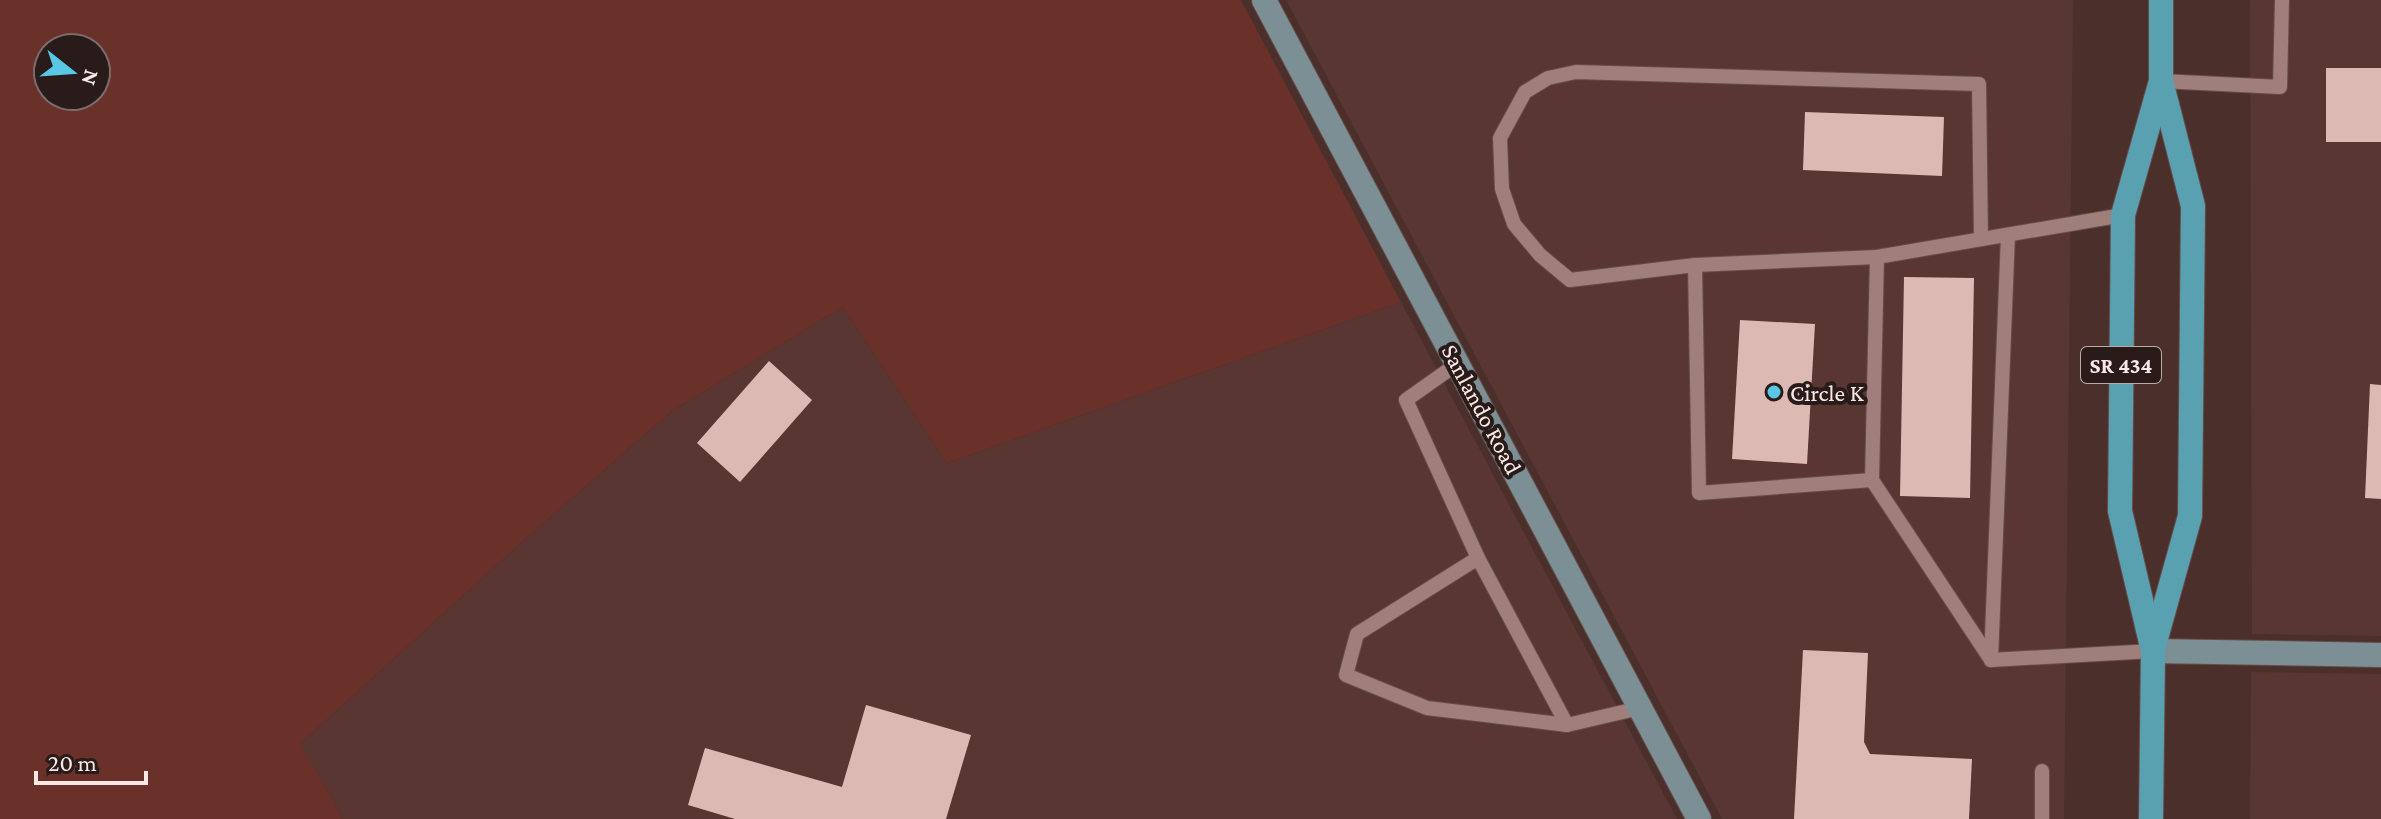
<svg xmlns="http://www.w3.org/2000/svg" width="2381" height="819" viewBox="0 0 2381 819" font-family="'Crimson Pro',serif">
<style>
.built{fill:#593631}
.green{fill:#6a302a;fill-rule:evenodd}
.building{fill:#ddb9b3}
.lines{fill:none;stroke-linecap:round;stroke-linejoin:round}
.lane-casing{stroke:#654d4a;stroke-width:16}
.secondary-casing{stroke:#654d4a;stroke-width:26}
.primary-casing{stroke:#654d4a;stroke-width:26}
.lane{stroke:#a07e79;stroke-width:14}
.secondary{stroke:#7c8f95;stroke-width:24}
.primary{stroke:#59a0b1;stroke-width:24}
.poi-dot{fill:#59c8e5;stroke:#281b19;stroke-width:3}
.labels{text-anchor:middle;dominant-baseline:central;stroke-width:8;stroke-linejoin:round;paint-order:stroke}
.shield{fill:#281b19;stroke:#bcaaa8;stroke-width:2}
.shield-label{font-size:22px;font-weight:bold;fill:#fbe8e5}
.poi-label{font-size:24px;fill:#fbe8e5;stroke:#281b19;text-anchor:start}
.street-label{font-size:24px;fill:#fbe8e5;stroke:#281b19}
</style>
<rect width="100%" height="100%" fill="#4b2f2b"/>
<g class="built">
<polygon points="1286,0 2073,0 2064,819 1722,819"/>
<polygon points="2250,0 2381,0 2381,636 2252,634"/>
<polygon points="1401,302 1677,819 342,819 332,798 299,745 531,534 672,411 843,307 947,463"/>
<polygon points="2251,672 2381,674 2381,819 2250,819"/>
</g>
<path class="green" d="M0,0H1241L1401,302L947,463L843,307L672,411L531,534L300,744L332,798L342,819H0ZM48,48H96V96H48Z"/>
<g class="building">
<rect x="2326" y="68" width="55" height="74"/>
<polygon points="1805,112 1944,117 1942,176 1803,170"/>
<polygon points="1904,277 1974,278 1970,498 1900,496"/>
<polygon points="1740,320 1815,324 1807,464 1732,459"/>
<polygon points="769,361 812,400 740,482 697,443"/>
<polygon points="2370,384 2381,385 2381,499 2365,498"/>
<polygon points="1803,650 1868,653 1864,742 1870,754 1972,759 1969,819 1794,819"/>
<polygon points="866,705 971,735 946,819 735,819 688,805 705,748 842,787"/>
</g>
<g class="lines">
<defs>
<g id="lane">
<polyline points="2161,81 2280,87 2282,0"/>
<polyline points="1695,265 1877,257"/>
<polyline points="1457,364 1406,400 1478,558 1357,634 1346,675 1427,708 1567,725 1640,708"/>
<polyline points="1872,480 1699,493 1695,265 1570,280 1540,255 1514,224 1502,189 1500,138 1525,92 1548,78 1576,72 1979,84 1981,239"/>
<polyline points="1478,558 1567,725"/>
<polyline points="1991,660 1872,480 1877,257 2123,215"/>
<polyline points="1991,660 2008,235"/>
<polyline points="1991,660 2153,651"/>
<polyline points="2042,819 2042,771"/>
</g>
<g id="secondary">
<polyline points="1264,0 1699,819"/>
<polyline points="2153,651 2381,655"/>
</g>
<g id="primary">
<polyline points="2153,649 2190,516 2193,206 2161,81 2161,0"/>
<polyline points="2151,819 2153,651 2120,511 2123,215 2161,81"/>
</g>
</defs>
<use href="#lane" class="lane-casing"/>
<use href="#secondary" class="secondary-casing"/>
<use href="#primary" class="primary-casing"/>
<use href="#lane" class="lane"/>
<use href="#secondary" class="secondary"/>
<use href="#primary" class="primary"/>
</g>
<circle class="poi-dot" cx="1774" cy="392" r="8"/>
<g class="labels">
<rect class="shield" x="2081" y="347" width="80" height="36" rx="6"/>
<g class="shield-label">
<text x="2121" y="365">SR 434</text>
</g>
<g class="poi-label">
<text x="1790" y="392">Circle K</text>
</g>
<g class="street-label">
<text transform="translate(1482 409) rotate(62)">Sanlando Road</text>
</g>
</g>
<g transform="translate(72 72) rotate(107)"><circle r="38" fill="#281b19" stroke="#7c6d6b" stroke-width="2"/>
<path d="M0-6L14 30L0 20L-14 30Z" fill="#59c8e5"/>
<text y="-12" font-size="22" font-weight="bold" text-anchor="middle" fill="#fbe8e5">N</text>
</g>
<path d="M36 771v12h110v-12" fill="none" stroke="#fbe8e5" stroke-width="4"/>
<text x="48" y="771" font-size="24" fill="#fbe8e5" stroke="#281b19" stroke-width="6" paint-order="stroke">20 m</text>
</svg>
